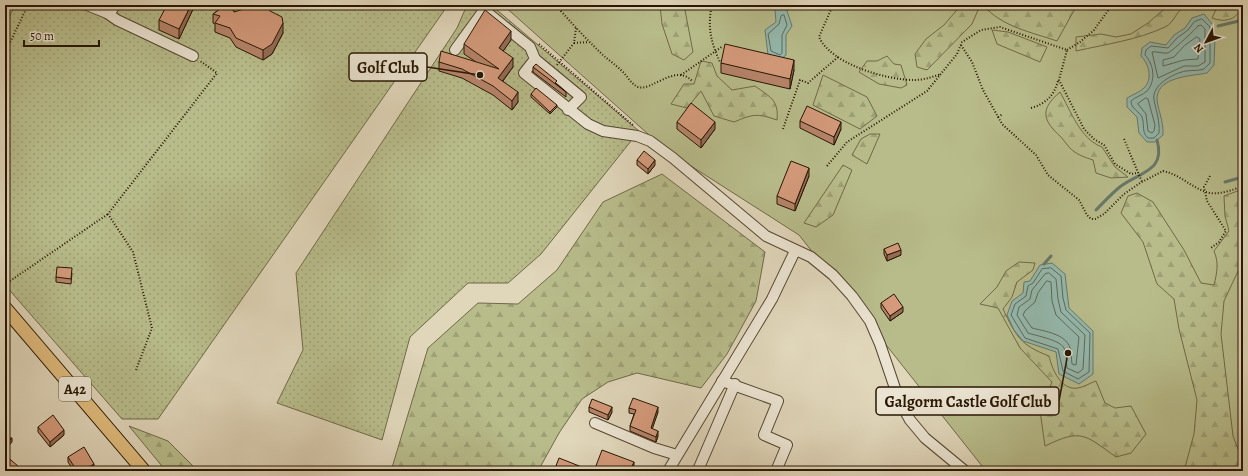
<svg xmlns="http://www.w3.org/2000/svg" width="1248" height="476" viewBox="0 0 1248 476" font-family="Alegreya,serif">
<style>
.grass{fill:#b8bc8b;stroke:#706946}
.forest{fill:url(#forest-firs);stroke:#706946}
.park{fill:url(#park-dots);stroke:#706946}
.water{fill:#94b9ae;stroke:#687869}
.lines{fill:none;stroke-linecap:round;stroke-linejoin:round}
.shore{stroke:#5e6858;stroke-width:1}
.stream{stroke:#687869;stroke-width:3}
.minor-casing{stroke:#554630;stroke-width:12}
.major-casing{stroke:#271602;stroke-width:15}
.path{stroke:#271602;stroke-width:2;stroke-dasharray:1 2;stroke-linecap:butt}
.minor{stroke:#ebe4d2;stroke-width:10}
.major{stroke:#e0bb7d;stroke-width:13}
.wall{fill:#b6846a;stroke:#271602}
.shaded-wall{fill:#946c56;stroke:#271602}
.building{fill:#d49a7b;stroke:#271602}
.labels{text-anchor:middle;dominant-baseline:central;stroke-width:4;stroke-linejoin:round;paint-order:stroke}
.shield{fill:#ebe4d2;stroke:#625440;stroke-width:1}
.shield-label{font-size:14px;font-weight:bold;fill:#271602}
.leader{fill:none;stroke:#271602;stroke-width:1.5}
.callout-dot{fill:#271602;stroke:#ebe4d2;stroke-width:1.5}
.callout{fill:#ebe4d2;stroke:#271602;stroke-width:1.5}
.callout-label{font-size:16px;text-anchor:middle;font-weight:bold;fill:#271602}
</style>
<defs>
<pattern id="forest-firs" width="22" height="20" patternUnits="userSpaceOnUse"><rect width="22" height="20" fill="#b8bc8b"/><path d="M5 1l3.5 6h-7zM16 11l3.5 6h-7z" fill="#9ea176"/></pattern>
<pattern id="park-dots" width="8" height="8" patternUnits="userSpaceOnUse"><rect width="8" height="8" fill="#b8bc8b"/><path d="M2 2h.1M6 6h.1" fill="none" stroke="#9ea176" stroke-width="1.8" stroke-linecap="round"/></pattern>
</defs>
<rect width="100%" height="100%" fill="#e0d6ba"/>
<filter id="stains"><feTurbulence type="fractalNoise" baseFrequency=".005" numOctaves="4"/><feColorMatrix values="0 0 0 0 .2 0 0 0 0 .09 0 0 0 0 .02 0 0 0 .5 -.17"/></filter>
<radialGradient id="worn" r=".72"><stop offset=".6" stop-color="#630" stop-opacity="0"/><stop offset="1" stop-color="#630" stop-opacity=".3"/></radialGradient>
<polygon class="grass" points="503,5 1243,5 1243,471 986,471 799,235 666,150"/>
<g class="forest">
<polygon points="660,5 684,5 693,52 684,60 672,54 662,24"/>
<polygon points="961,5 971,5 978,10 972,24 927,70 917,67 915,54 926,39 944,25"/>
<path d="M983,5H1077L1057,41C1031,32 1002,27 983,5Z"/>
<path d="M1169,5H1189C1175,9 1176,22 1165,27C1137,40 1107,44 1076,51V37L1101,34L1116,37L1131,34L1148,23Z"/>
<path d="M1218,5H1242C1238,20 1225,23 1212,18Z"/>
<polygon points="992,30 1008,32 1047,47 1040,62 997,44"/>
<polygon points="887,56 894,64 901,65 907,85 901,88 879,84 859,72 867,61 877,61"/>
<path d="M701,61L712,63L717,76L732,90L755,86C770,97 779,100 777,120C757,113 753,114 734,122L714,116L701,91L687,108L671,104L684,84H694Z"/>
<polygon points="823,75 867,97 877,116 860,129 813,105"/>
<path d="M1060,92C1071,111 1080,139 1102,147L1115,167L1128,177L1111,178L1096,173L1093,160C1084,157 1075,154 1069,147C1066,144 1064,140 1061,137C1042,120 1040,109 1060,92Z"/>
<polygon points="870,134 880,134 867,164 852,155 861,139"/>
<polygon points="843,165 852,170 833,215 816,227 804,223"/>
<polygon points="662,174 765,252 756,301 727,354 701,388 637,373 608,382 582,399 559,433 538,471 391,471 428,348 478,303 518,304 557,270 603,202"/>
<path d="M1243,189V265L1239,269L1224,301L1221,334L1233,436L1243,462V471H1184L1194,434L1197,400L1179,329L1174,299L1157,284L1143,242L1121,213L1128,196L1137,193L1153,202L1184,250L1201,283L1214,285C1217,273 1219,262 1214,251L1229,231L1225,216L1224,196Z"/>
<path d="M1019,262L1035,263L1033,270L1017,282L1012,297L1003,309C1016,336 1020,345 1049,356C1052,369 1061,391 1078,388C1084,387 1090,383 1096,381L1105,403L1115,408L1131,406L1146,434L1131,453L1116,457C1085,435 1082,428 1045,446L1040,411L1052,382L1020,348L998,308L980,304L997,287L1006,271Z"/>
<polygon points="129,426 168,441 198,471 166,471"/>
</g>
<g class="park">
<polygon points="15,5 448,5 158,419 122,419 5,285 5,26"/>
<polygon points="467,5 491,5 639,131 541,254 508,283 468,283 410,337 382,440 277,403 303,350 296,273 457,28"/>
</g>
<g class="water">
<polygon points="772,5 785,5 792,26 786,35 786,55 781,59 768,55 765,30 776,22 775,10"/>
<path d="M1204,14L1213,25L1215,38L1214,65L1207,73C1193,76 1158,76 1157,98C1157,108 1164,121 1163,135L1155,142H1147L1139,133L1137,117L1127,107V98C1132,95 1140,92 1144,88C1153,79 1149,64 1141,56L1142,48L1150,42L1166,45L1174,35L1185,28L1192,18Z"/>
<polygon points="1052,263 1065,274 1069,308 1093,331 1093,374 1079,384 1059,374 1056,352 1023,341 1014,330 1007,315 1012,301 1023,293 1024,282 1030,281 1040,265"/>
</g>
<g class="lines">
<g class="shore">
<polygon points="784,15 787,25 782,35 782,53 780,55 771,51 768,34 779,24 781,16"/>
<path d="M1202,19L1210,27V63L1204,69C1198,71 1192,70 1186,71C1174,73 1151,85 1154,100C1156,111 1160,121 1159,133L1154,138H1148C1141,132 1145,125 1142,117C1139,111 1131,109 1131,101C1135,97 1143,95 1147,91C1156,81 1154,64 1145,55L1146,50L1151,46L1168,48L1177,38L1188,30L1194,22Z"/>
<path d="M1198,26L1201,25L1205,29V62L1198,66H1184L1158,78L1152,52C1157,51 1163,54 1168,53C1171,52 1195,30 1198,26Z"/>
<polygon points="1197,37 1200,39 1198,59 1184,60 1163,66 1163,60 1174,57 1184,46"/>
<polygon points="1146,98 1148,99 1155,125 1154,131 1152,133 1148,131 1146,114 1138,104"/>
<polygon points="1051,268 1061,276 1063,298 1066,310 1090,333 1089,372 1078,379 1063,371 1058,349 1025,338 1011,315 1015,304 1026,296 1028,286 1033,283 1042,269"/>
<path d="M1049,273L1056,279L1058,299L1061,312L1085,335L1083,369L1078,373L1067,368C1066,362 1067,354 1064,348C1060,340 1037,336 1028,333L1017,315L1019,307L1030,299L1032,290L1045,274Z"/>
<path d="M1047,281L1051,282L1052,301L1056,315L1079,337L1076,365L1072,364C1071,358 1072,353 1070,348C1066,334 1044,331 1032,328L1023,315L1025,311L1035,302L1038,293Z"/>
</g>
<g class="stream">
<polyline points="1218,26 1243,20"/>
<polyline points="1225,182 1243,177"/>
<path d="M1096,210C1104,202 1112,193 1121,186C1140,172 1166,171 1157,140"/>
<polyline points="1044,264 1051,256"/>
</g>
<defs>
<g id="minor">
<polyline points="87,5 107,13 112,10 115,5"/>
<polyline points="5,6 6,5"/>
<polyline points="107,13 117,20 193,56"/>
<polyline points="455,50 484,10 530,47 535,59 524,73 588,124 603,131 637,136 650,141 673,158 766,236 811,257 833,275 852,296 870,321 880,344 899,400 910,420 925,438 965,471"/>
<polyline points="535,59 581,97 568,110"/>
<polyline points="722,381 778,401 764,435 787,445 776,471"/>
<polyline points="595,423 654,448 677,455"/>
<polyline points="668,471 772,299 795,251"/>
<polyline points="701,471 698,470 735,384"/>
</g>
<polyline id="major" points="5,308 144,471"/>
</defs>
<use href="#minor" class="minor-casing"/>
<use href="#major" class="major-casing"/>
<g class="path">
<path d="M562,5L561,11C575,27 589,42 604,56C610,61 617,66 623,72C628,77 631,84 638,87C651,92 675,63 692,81"/>
<path d="M712,5C707,26 711,43 720,62"/>
<path d="M833,5L819,37C831,64 886,80 914,80C924,80 932,77 941,74"/>
<polyline points="574,43 589,42"/>
<polyline points="539,44 634,126"/>
<path d="M961,45L972,62L983,90L1002,124L1036,155L1048,175L1079,200L1087,215L1091,219H1095L1104,214L1124,194L1140,183L1163,171C1179,174 1191,187 1206,192C1217,196 1233,190 1243,186"/>
<polyline points="1067,50 1080,42 1094,30 1112,5"/>
<polyline points="5,53 28,5"/>
<polyline points="557,65 574,43 576,28"/>
<polyline points="681,75 723,46"/>
<path d="M1031,108C1045,104 1054,96 1058,81"/>
<polyline points="998,117 1003,114"/>
<polyline points="783,129 800,80 808,83 838,57"/>
<polyline points="1124,139 1142,182"/>
<polyline points="827,166 847,142 927,91 957,54 962,42 981,30 1000,27 1067,50 1059,80 1084,129 1094,139 1104,145 1115,164 1131,174 1137,173"/>
<polyline points="1210,176 1204,187 1207,201 1226,231 1219,242 1211,248"/>
<polyline points="5,274 10,281 5,283"/>
<polyline points="10,281 108,214"/>
<polyline points="136,370 152,328 133,252 108,214 217,73 200,61"/>
</g>
<use href="#minor" class="minor"/>
<use href="#major" class="major"/>
</g>
<g class="wall">
<polygon points="195,5 179,39 159,30 159,20"/>
<polygon points="217,5 233,5 232,7 234,12 270,11 283,33 272,54 263,60 236,47 230,38 215,32 215,24 213,23 213,14 220,9 221,7"/>
<polygon points="511,40 503,51 513,67 503,81 518,102 512,110 493,95 462,78 439,71 439,62 476,62 464,54 464,44"/>
<polygon points="721,63 794,70 790,89 721,73"/>
<polygon points="533,67 557,84 566,92 566,97 533,72"/>
<polygon points="531,94 557,107 550,114 531,97"/>
<polygon points="800,121 841,129 834,145 800,128"/>
<polygon points="677,122 715,129 701,148 677,129"/>
<polygon points="637,160 655,165 648,174 637,165"/>
<polygon points="809,176 795,211 777,204 777,196"/>
<polygon points="884,249 901,255 887,261 884,254"/>
<polygon points="72,273 71,284 56,282 56,277"/>
<polygon points="881,303 903,312 890,321 881,308"/>
<polygon points="589,407 612,412 608,420 589,412"/>
<polygon points="629,408 658,412 652,428 658,436 656,442 630,431 630,426 634,414 629,413"/>
<polygon points="38,427 64,435 50,447 38,432"/>
<polygon points="68,457 94,469 90,471 74,471 68,462"/>
</g>
<g class="shaded-wall">
<polygon points="191,5 195,5 179,39 179,29"/>
<polygon points="283,23 283,33 272,54 263,60 263,50"/>
<polygon points="511,31 511,40 499,57 499,48"/>
<polygon points="513,58 513,67 498,87 498,78"/>
<polygon points="794,60 794,70 790,89 790,79"/>
<polygon points="518,92 518,102 512,110 512,101"/>
<polygon points="557,105 557,107 550,114 550,112"/>
<polygon points="715,122 715,129 701,148 701,140"/>
<polygon points="841,122 841,129 834,145 834,137"/>
<polygon points="655,160 655,165 648,174 648,169"/>
<polygon points="809,168 809,176 795,211 795,204"/>
<polygon points="901,250 901,255 887,261 887,255"/>
<polygon points="903,307 903,312 890,321 890,316"/>
<polygon points="612,407 612,412 608,420 608,415"/>
<polygon points="658,407 658,412 651,433 651,428"/>
<polygon points="64,430 64,435 50,447 50,442"/>
<polygon points="658,431 658,436 656,442 656,437"/>
<polygon points="12,438 12,442 5,450 5,446"/>
<polygon points="634,462 634,471 630,471"/>
<polygon points="94,464 94,469 90,471 82,471"/>
<polygon points="18,466 18,471 14,471"/>
</g>
<g class="building">
<polygon points="167,5 191,5 179,29 159,20"/>
<polygon points="222,5 231,5 234,12 247,8 248,5 266,5 268,6 270,11 282,17 283,23 272,44 263,50 236,38 230,28 215,23 220,16 213,14 220,9"/>
<polygon points="485,10 511,31 499,48 513,58 498,78 518,92 512,101 493,86 462,69 439,62 441,51 499,69 464,44"/>
<polygon points="725,44 794,60 790,79 721,63"/>
<polygon points="536,64 557,81 555,83 566,92 533,67"/>
<polygon points="536,88 557,105 550,112 531,94"/>
<polygon points="691,103 715,122 701,140 677,122"/>
<polygon points="807,106 841,122 834,137 800,121"/>
<polygon points="644,151 655,160 648,169 637,160"/>
<polygon points="791,161 809,168 795,204 777,196"/>
<polygon points="898,243 901,250 887,255 884,249"/>
<polygon points="57,267 72,268 71,279 56,277"/>
<polygon points="894,294 903,307 890,316 881,303"/>
<polygon points="633,398 658,407 651,428 658,431 656,437 630,426 636,410 629,408"/>
<polygon points="592,399 612,407 608,415 589,407"/>
<polygon points="53,415 64,430 50,442 38,427"/>
<polygon points="5,437 12,438 5,446"/>
<polygon points="84,447 94,464 82,471 77,471 68,457"/>
<polygon points="602,450 634,462 630,470 626,469 626,471 594,471"/>
<polygon points="5,455 18,466 14,471 5,471"/>
<polygon points="559,458 592,471 554,471"/>
</g>
<g class="labels">
<rect class="shield" x="59" y="377" width="32" height="24" rx="3"/>
<g class="shield-label">
<text x="75" y="389">A42</text>
</g>
</g>
<path class="leader" d="M480 75L427 67M1068 353L1059 401"/>
<g class="callout-dot">
<circle cx="480" cy="75" r="4"/>
<circle cx="1068" cy="353" r="4"/>
</g>
<g class="callout">
<rect x="349" y="53" width="78" height="28" rx="4"/>
<rect x="876" y="387" width="183" height="28" rx="4"/>
</g>
<g class="callout-label">
<text x="388" y="73">Golf Club</text>
<text x="968" y="407">Galgorm Castle Golf Club</text>
</g>
<rect width="1248" height="476" fill="none" stroke="#e0d6ba" stroke-width="20"/>
<rect x="6" y="6" width="1236" height="464" fill="none" stroke="#271602" stroke-width="2"/>
<rect x="10" y="10" width="1228" height="456" fill="none" stroke="#271602"/>
<g transform="translate(1206 42) rotate(229)" stroke="#ebe4d2" stroke-width="3" paint-order="stroke">
<path d="M0-3L7 15L0 10L-7 15Z" fill="#271602"/>
<text y="-6" font-size="11" font-weight="bold" text-anchor="middle" fill="#271602">N</text>
</g>
<path d="M24 40v6h75v-6" fill="none" stroke="#271602" stroke-width="2"/>
<text x="30" y="40" font-size="12" fill="#271602" stroke="#ebe4d2" stroke-width="3" paint-order="stroke">50 m</text>
<rect width="100%" height="100%" filter="url(#stains)"/>
<rect width="100%" height="100%" fill="url(#worn)"/>
</svg>
